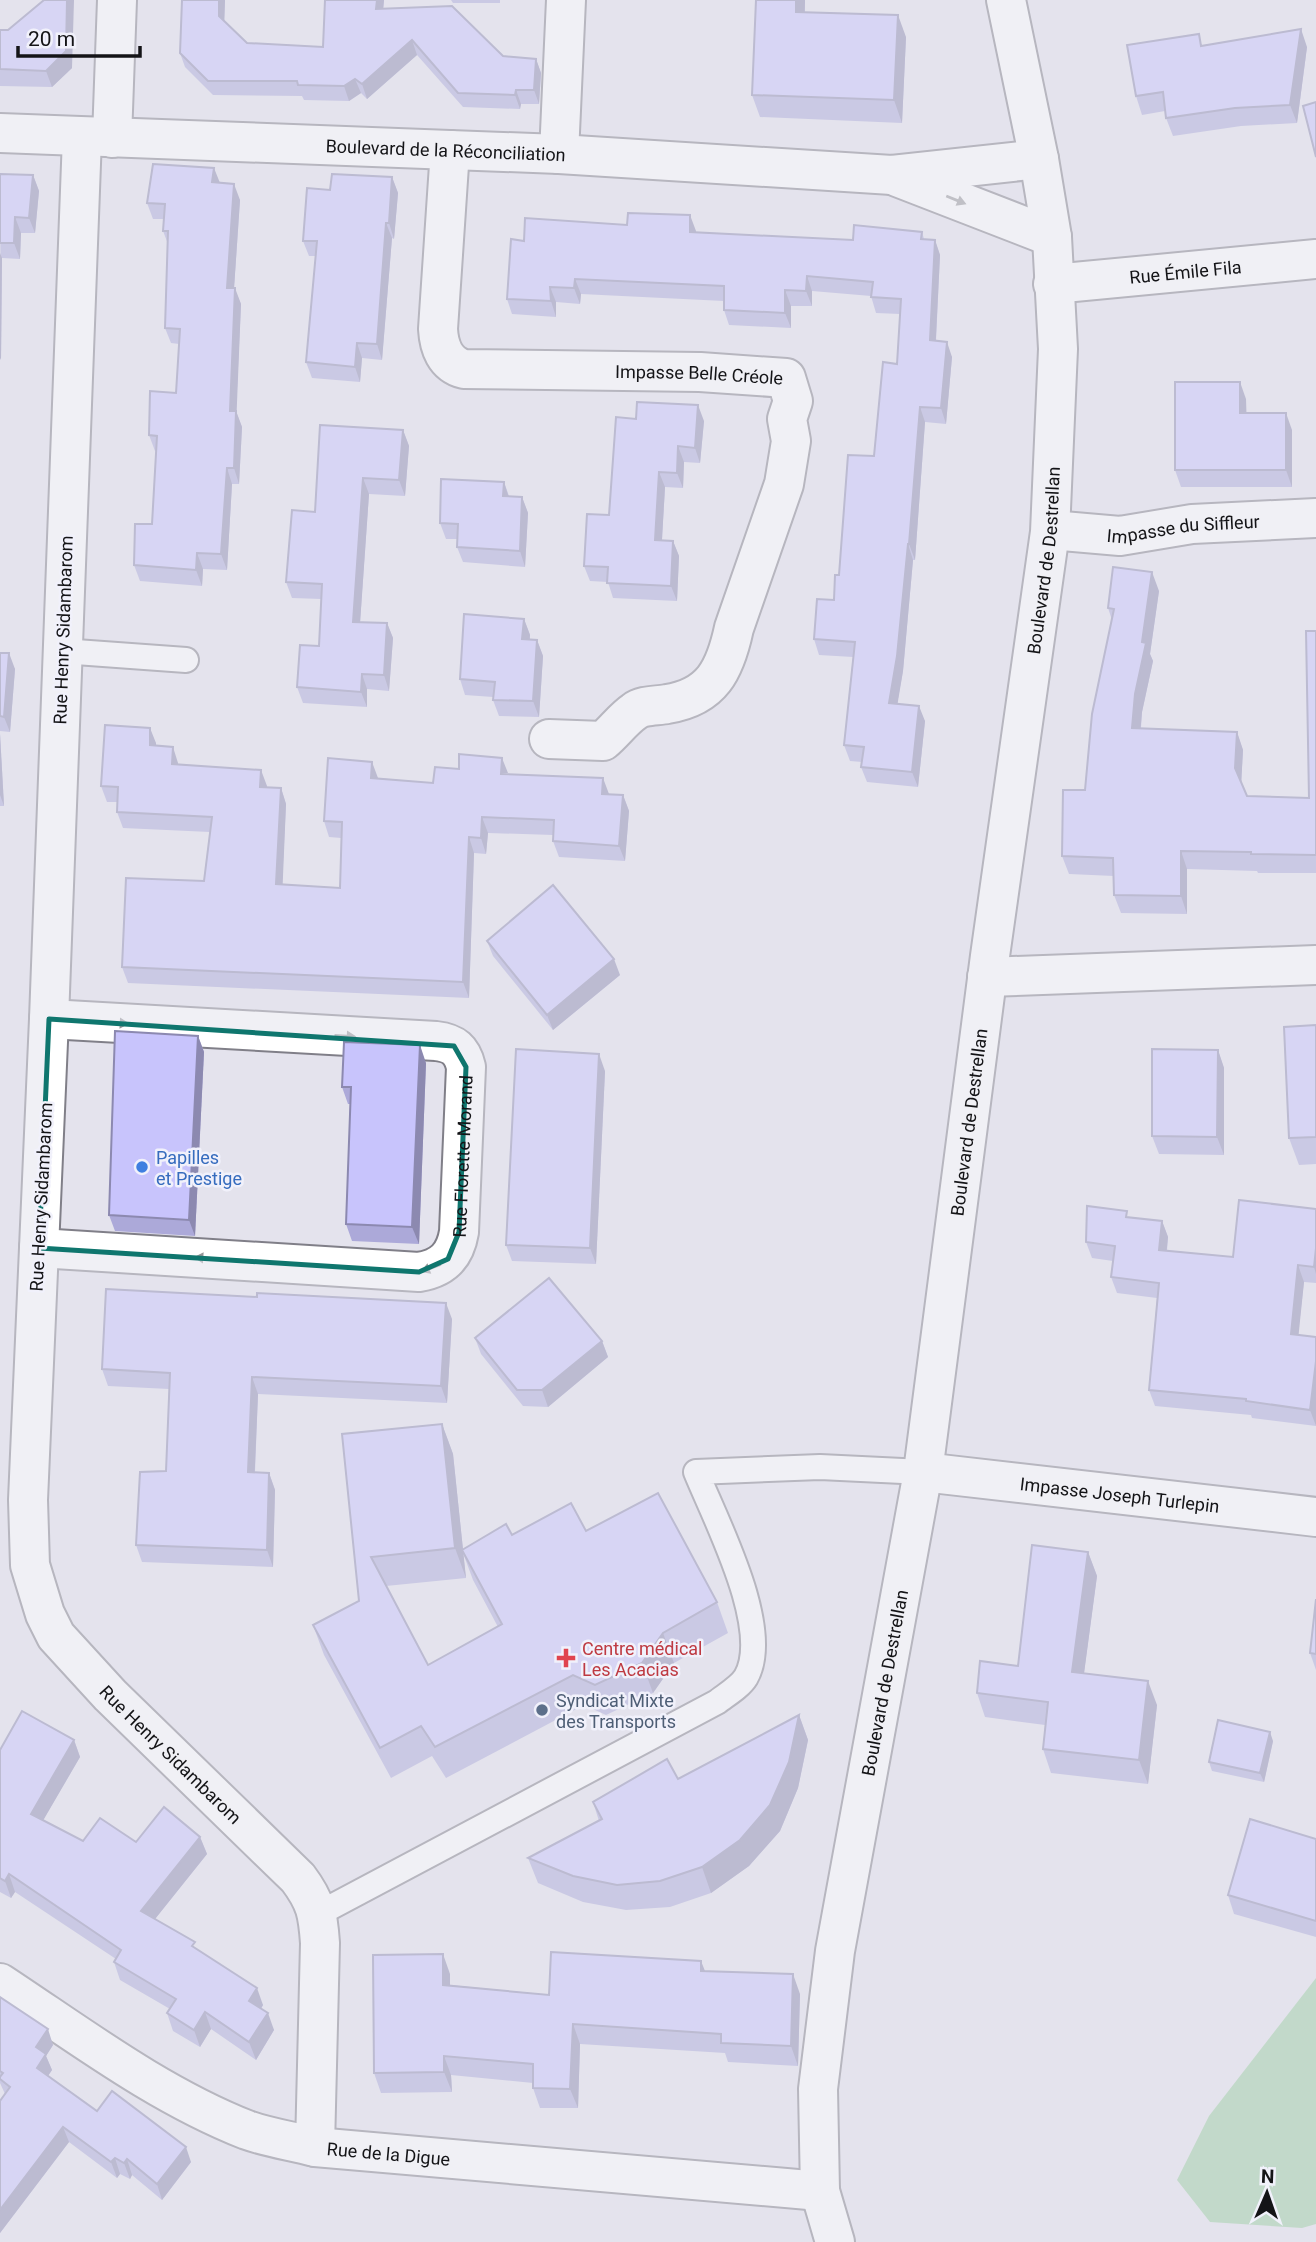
<svg xmlns="http://www.w3.org/2000/svg" width="1316" height="2242" viewBox="0 0 1316 2242" font-family="Roboto,sans-serif">
<style>
.green{fill:#9acc9f}
.lines{fill:none;stroke-linecap:round;stroke-linejoin:round}
.service-casing{stroke:#807f88;stroke-width:28}
.minor-casing{stroke:#807f88;stroke-width:42}
.primary-casing{stroke:#807f88;stroke-width:42}
.service{stroke:#fff;stroke-width:24}
.minor{stroke:#fff;stroke-width:38}
.primary{stroke:#fff;stroke-width:38}
.wall{fill:#aca9d9;fill-rule:evenodd}
.shaded-wall{fill:#8c89b0}
.building{fill:#c8c4fc;stroke:#8c89b0;stroke-width:2}
.oneway{fill:#959597}
.marked{fill:none;stroke:#0f766e;stroke-width:5;stroke-linejoin:round}
.shop-dot{fill:#3f7fe0;stroke:#f1f1fb;stroke-width:2.5}
.health-dot{fill:#e0444e;stroke:#f1f1fb;stroke-width:2.5}
.service-dot{fill:#5c6f8a;stroke:#f1f1fb;stroke-width:2.5}
.labels{text-anchor:middle;dominant-baseline:central;stroke-width:5;stroke-linejoin:round;paint-order:stroke}
.street-label{font-size:18px;fill:#141417;stroke:#f1f1fb}
.shop-label{font-size:18px;fill:#366cbe;stroke:#f1f1fb;text-anchor:start}
.health-label{font-size:18px;fill:#be3a42;stroke:#f1f1fb;text-anchor:start}
.service-label{font-size:18px;fill:#4e5e75;stroke:#f1f1fb;text-anchor:start}
</style>
<rect width="100%" height="100%" fill="#e4e3ed"/>
<polygon class="green" points="1316,1978 1316,2224 1302,2228 1210,2222 1177,2180 1209,2116"/>
<g class="lines">
<defs>
<g id="service">
<polyline points="62,651 186,660"/>
<path d="M318,1914L717,1702C726,1695 740,1687 746,1677C773,1629 716,1521 696,1472L820,1467L923,1472"/>
</g>
<g id="minor">
<path id="s1" d="M0,133L559,154L892,175L1039,159"/>
<path id="s2" d="M82,137L49,1019L28,1500L30,1565L45,1614L56,1636L110,1695L298,1878C316,1902 318,1914 320,1943L315,2147"/>
<polyline points="112,138 117,0"/>
<path id="s3" d="M450,150L438,329C439,347 445,364 464,369L700,372L786,378L793,401L787,419L791,441L784,484L734,628C725,670 712,697 667,704C657,706 642,705 635,711C623,719 614,732 603,741L549,739"/>
<polyline points="559,154 566,0"/>
<polyline points="897,177 1052,237"/>
<path id="s4" d="M1053,284L1316,259"/>
<path id="s5" d="M1051,530L1120,536L1192,524L1316,518"/>
<polyline points="987,977 1316,965"/>
<path id="s6" d="M39,1248L419,1272C443,1268 455,1256 459,1232L466,1067C462,1050 454,1043 436,1041L49,1019"/>
<path id="s7" d="M923,1472L1316,1517"/>
<path id="s8" d="M0,1983C79,2035 158,2095 247,2130C269,2138 293,2141 315,2147L820,2191"/>
</g>
<g id="primary">
<path id="s9" d="M835,2242L820,2191L818,2089L835,1951L923,1472L990,956L1050,532L1058,349L1052,237L1039,159L1006,0"/>
</g>
</defs>
<use href="#service" class="service-casing"/>
<use href="#minor" class="minor-casing"/>
<use href="#primary" class="primary-casing"/>
<use href="#service" class="service"/>
<use href="#minor" class="minor"/>
<use href="#primary" class="primary"/>
</g>
<g class="wall">
<polygon points="182,0 225,0 224,21 247,43 323,47 325,0 384,0 383,9 503,56 536,59 541,73 539,104 521,104 520,109 463,107 417,55 367,99 361,93 349,101 304,100 302,96 213,95 185,67 180,53"/>
<polygon points="451,0 500,0 500,3 453,3"/>
<polygon points="805,0 805,12 906,37 902,123 760,117 752,95"/>
<polygon points="0,30 72,68 52,87 0,86"/>
<polygon points="1203,45 1307,47 1297,123 1241,126 1173,136 1166,118 1165,111 1142,115 1136,96"/>
<polygon points="0,174 33,175 39,191 35,233 21,233 20,259 2,258 1,360"/>
<polygon points="392,177 398,193 394,239 392,238 382,360 362,358 360,382 312,378 306,362 316,256 309,256 303,241 330,190"/>
<polygon points="220,183 240,200 234,288 241,304 236,411 242,427 239,484 232,484 227,570 203,569 202,586 140,581 134,565 152,524 156,451 155,451 149,435 176,393 179,344 171,343 165,328 168,244 163,231 164,219 153,219 147,203"/>
<polygon points="696,231 696,233 853,240 922,232 924,239 935,240 940,255 936,341 952,357 946,424 925,422 915,560 913,560 903,671 897,704 925,721 918,787 867,782 861,767 862,762 850,761 844,745 853,657 819,655 814,639 834,600 839,575 874,456 897,364 900,314 876,313 871,296 812,291 812,306 791,306 791,328 729,325 724,310 724,301 581,294 580,304 556,302 556,317 512,314 507,299 524,241"/>
<polygon points="1246,399 1246,413 1292,430 1292,487 1181,487 1175,470"/>
<polygon points="636,419 704,421 700,463 684,462 683,488 665,487 662,540 673,541 679,556 677,601 613,598 608,582 590,581 584,566 609,515"/>
<polygon points="403,430 409,446 405,496 369,494 360,622 387,623 393,638 389,691 367,689 367,707 303,703 297,687 319,646 321,599 292,598 286,582 315,512"/>
<polygon points="504,482 509,496 522,497 528,513 525,567 463,562 457,547 457,539 446,539 440,523"/>
<polygon points="1159,591 1150,654 1153,661 1142,712 1141,728 1237,732 1243,750 1241,784 1247,796 1309,798 1316,631 1316,873 1258,873 1257,871 1187,869 1187,914 1121,913 1114,895 1114,876 1069,874 1062,856 1085,790 1112,620 1108,608"/>
<polygon points="524,619 530,635 530,640 537,640 543,656 539,717 499,716 493,700 493,697 465,695 460,679"/>
<polygon points="0,653 15,669 10,732 0,731"/>
<polygon points="0,734 4,806 0,806"/>
<polygon points="156,743 156,746 178,763 178,765 267,786 267,787 281,788 286,804 282,885 340,888 341,838 329,837 324,821 377,778 433,783 508,774 609,794 623,795 629,811 625,861 559,857 553,841 553,835 488,833 486,854 474,853 469,998 128,983 122,967 204,881 210,832 123,828 117,812 118,802 107,802 101,786"/>
<polygon points="487,941 620,975 553,1030 493,956"/>
<polygon points="1316,1025 1316,1164 1299,1165 1289,1138"/>
<polygon points="198,1036 204,1052 195,1236 115,1231 109,1215"/>
<polygon points="1218,1050 1224,1068 1224,1155 1159,1154 1152,1136"/>
<polygon points="426,1063 419,1244 352,1241 346,1224 350,1104 348,1104 342,1087"/>
<polygon points="605,1071 596,1264 512,1261 506,1245"/>
<polygon points="1316,1209 1316,1283 1304,1282 1298,1334 1316,1426 1252,1418 1251,1415 1155,1406 1149,1390 1157,1298 1117,1293 1111,1277 1113,1261 1092,1258 1086,1242 1129,1217 1162,1221 1168,1237 1167,1251 1233,1257"/>
<polygon points="452,1319 447,1403 258,1394 255,1472 269,1473 275,1490 273,1567 142,1562 136,1545 166,1471 169,1389 108,1386 102,1369"/>
<polygon points="475,1338 602,1341 608,1357 548,1407 523,1406 481,1354"/>
<path d="M442,1424L453,1454L463,1550L512,1535L586,1531L717,1602L728,1633L674,1663L653,1693L606,1715L584,1705L446,1778L432,1756L391,1778L324,1655L313,1625L359,1601L342,1434ZM463,1553L473,1580L498,1627L428,1665L386,1586L466,1578Z"/>
<polygon points="1088,1552 1097,1576 1084,1673 1157,1705 1148,1784 1051,1773 1043,1749 1045,1725 985,1717 977,1693 1018,1666"/>
<polygon points="1316,1599 1316,1670 1310,1653"/>
<polygon points="799,1715 808,1740 798,1788 780,1831 749,1866 711,1893 670,1907 626,1910 583,1902 538,1883 528,1858 599,1821 593,1802 678,1779"/>
<polygon points="74,1740 80,1757 43,1820 83,1841 136,1842 200,1837 207,1854 155,1919 198,1950 263,2005 261,2009 274,2030 256,2060 211,2029 200,2047 173,2031 167,2013 170,2009 120,1980 114,1962 116,1959 15,1892 11,1898 0,1892 0,1750"/>
<polygon points="1273,1741 1264,1782 1212,1771 1209,1762"/>
<polygon points="1316,1839 1316,1937 1234,1914 1228,1895"/>
<polygon points="705,1971 800,1994 798,2066 728,2062 725,2053 580,2044 578,2108 540,2108 533,2088 533,2083 451,2075 452,2092 381,2093 374,2073 450,1974 450,1985 549,1995"/>
<polygon points="0,1997 53,2045 46,2056 52,2070 48,2076 97,2111 191,2162 162,2200 132,2175 130,2179 120,2174 117,2178 69,2142 0,2233 0,2101 5,2094 0,2083"/>
</g>
<g class="shaded-wall">
<polygon points="67,0 74,0 72,68 52,87 46,71"/>
<polygon points="219,0 225,0 224,31 219,16"/>
<polygon points="377,0 384,0 382,23 376,9"/>
<polygon points="796,0 805,0 804,34 796,12"/>
<polygon points="898,15 906,37 902,123 894,100"/>
<polygon points="1301,29 1307,47 1297,123 1290,105"/>
<polygon points="412,40 417,55 367,99 362,84"/>
<polygon points="536,59 541,73 539,104 534,90"/>
<polygon points="355,79 361,93 349,101 344,86"/>
<polygon points="516,90 521,104 520,109 515,95"/>
<polygon points="214,168 220,183 212,182"/>
<polygon points="33,175 39,191 35,233 29,218"/>
<polygon points="392,177 398,193 394,239 389,223"/>
<polygon points="234,184 240,200 233,304 227,288"/>
<polygon points="690,215 696,231 695,248 690,232"/>
<polygon points="15,217 21,233 20,259 14,243"/>
<polygon points="386,223 392,238 382,360 377,344"/>
<polygon points="935,240 940,255 935,356 930,340"/>
<polygon points="0,253 2,258 1,360 0,358"/>
<polygon points="807,276 812,291 812,306 806,291"/>
<polygon points="575,279 581,294 580,304 574,288"/>
<polygon points="550,287 556,302 556,317 551,301"/>
<polygon points="235,288 241,304 236,427 230,411"/>
<polygon points="785,290 791,306 791,328 785,313"/>
<polygon points="947,342 952,357 946,424 941,408"/>
<polygon points="357,343 362,358 360,382 355,367"/>
<polygon points="1240,382 1246,399 1247,429 1240,413"/>
<polygon points="698,405 704,421 700,463 695,448"/>
<polygon points="920,407 925,422 915,560 909,544"/>
<polygon points="236,411 242,427 239,484 234,468"/>
<polygon points="1286,413 1292,430 1292,487 1286,470"/>
<polygon points="403,430 409,446 405,496 399,480"/>
<polygon points="678,446 684,462 683,488 677,473"/>
<polygon points="227,468 232,484 227,570 221,554"/>
<polygon points="659,472 665,487 661,556 655,540"/>
<polygon points="363,478 369,494 359,638 353,622"/>
<polygon points="504,482 509,498 503,496"/>
<polygon points="522,497 528,513 525,567 520,551"/>
<polygon points="673,541 679,556 677,601 671,586"/>
<polygon points="908,544 913,560 903,671 895,719 889,703"/>
<polygon points="197,553 203,569 202,586 196,570"/>
<polygon points="1152,572 1159,591 1150,654 1153,661 1142,712 1139,746 1132,728 1135,694"/>
<polygon points="524,619 530,635 528,655 522,639"/>
<polygon points="387,623 393,638 389,691 384,675"/>
<polygon points="537,640 543,656 539,717 533,701"/>
<polygon points="9,653 15,669 10,732 4,717"/>
<polygon points="362,674 367,689 367,707 361,692"/>
<polygon points="919,706 925,721 918,787 912,772"/>
<polygon points="150,728 156,743 156,761 150,745"/>
<polygon points="1237,732 1243,750 1241,787 1235,768"/>
<polygon points="0,734 4,806 0,795"/>
<polygon points="173,747 178,763 177,780 172,764"/>
<polygon points="502,758 508,773 501,774"/>
<polygon points="372,762 378,778 377,793 371,778"/>
<polygon points="261,770 267,786 266,802 260,787"/>
<polygon points="603,778 609,794 602,794"/>
<polygon points="281,788 286,804 282,900 276,884"/>
<polygon points="623,795 629,811 625,861 619,846"/>
<polygon points="482,817 488,833 486,854 481,838"/>
<polygon points="469,837 474,853 469,998 463,982"/>
<polygon points="1181,851 1187,869 1187,914 1181,896"/>
<polygon points="614,959 620,975 553,1030 547,1015"/>
<polygon points="198,1036 204,1052 195,1236 189,1220"/>
<polygon points="420,1045 426,1063 419,1244 412,1227"/>
<polygon points="1218,1050 1224,1068 1224,1155 1217,1137"/>
<polygon points="599,1054 605,1071 596,1264 590,1248"/>
<polygon points="1162,1221 1168,1237 1165,1266 1159,1250"/>
<polygon points="1316,1248 1316,1274 1314,1267"/>
<polygon points="1298,1265 1304,1282 1297,1350 1291,1334"/>
<polygon points="446,1303 452,1319 447,1403 441,1386"/>
<polygon points="602,1341 608,1357 548,1407 542,1390"/>
<polygon points="1316,1361 1316,1426 1310,1410"/>
<polygon points="252,1377 258,1394 254,1488 248,1472"/>
<polygon points="442,1424 453,1454 466,1578 455,1548"/>
<polygon points="269,1473 275,1490 273,1567 267,1550"/>
<polygon points="1088,1552 1097,1576 1081,1696 1072,1672"/>
<polygon points="663,1633 674,1663 653,1693 642,1663"/>
<polygon points="1148,1681 1157,1705 1148,1784 1139,1760"/>
<polygon points="799,1715 808,1740 798,1788 780,1831 749,1866 711,1893 702,1867"/>
<polygon points="1270,1732 1273,1741 1264,1782 1260,1773"/>
<polygon points="74,1740 80,1757 37,1831 31,1814"/>
<polygon points="200,1837 207,1854 147,1929 141,1911"/>
<polygon points="9,1874 15,1892 11,1898 5,1881"/>
<polygon points="443,1954 450,1974 450,2005 443,1985"/>
<polygon points="701,1961 709,1981 701,1971"/>
<polygon points="793,1974 800,1994 798,2066 791,2046"/>
<polygon points="257,1988 263,2005 255,2018 249,2001"/>
<polygon points="205,2012 211,2029 200,2047 194,2030"/>
<polygon points="268,2013 274,2030 256,2060 249,2042"/>
<polygon points="573,2024 580,2044 578,2108 570,2089"/>
<polygon points="48,2029 53,2045 46,2056 52,2070 43,2083 37,2068 36,2047"/>
<polygon points="444,2056 451,2075 452,2092 444,2072"/>
<polygon points="63,2127 69,2142 0,2233 0,2210"/>
<polygon points="186,2147 191,2162 162,2200 157,2184"/>
<polygon points="115,2158 120,2174 117,2178 111,2162"/>
<polygon points="127,2159 132,2175 130,2179 124,2163"/>
</g>
<g class="building">
<polygon points="44,0 67,0 66,51 46,71 0,69 0,30 8,30"/>
<polygon points="182,0 219,0 219,16 247,43 323,47 325,0 377,0 376,9 452,6 503,56 536,59 534,90 516,90 515,95 458,93 412,40 362,84 355,79 344,86 298,85 297,81 208,81 180,53"/>
<polygon points="756,0 796,0 796,12 898,15 894,100 752,95"/>
<polygon points="1301,29 1290,105 1235,108 1166,118 1163,92 1136,96 1127,45 1199,34 1201,46"/>
<polygon points="1316,102 1316,157 1303,106"/>
<polygon points="153,164 214,168 212,182 234,184 227,288 235,288 230,411 236,411 234,468 227,468 221,554 197,553 196,570 134,565 135,524 152,524 157,436 149,435 150,391 176,393 180,329 165,328 168,231 163,231 165,204 147,203"/>
<polygon points="0,174 33,175 29,218 15,217 14,243 0,243"/>
<polygon points="332,174 392,177 389,223 386,223 377,344 357,343 355,367 306,362 317,241 303,241 307,188 330,190"/>
<polygon points="628,213 690,215 690,232 853,240 854,225 922,232 921,239 935,240 930,340 947,342 941,408 920,407 909,544 908,544 897,656 889,703 919,706 912,772 861,767 864,747 844,745 855,642 814,639 817,599 834,600 835,575 839,575 848,455 874,456 883,362 897,364 901,299 871,297 873,282 807,276 806,291 785,290 785,313 724,310 724,286 575,279 574,288 550,287 551,301 507,299 511,239 524,241 525,218 627,225"/>
<polygon points="1175,382 1240,382 1240,413 1286,413 1286,470 1175,470"/>
<polygon points="637,402 698,405 695,448 678,446 677,473 659,472 655,540 673,541 671,586 607,583 608,567 584,566 587,514 609,515 616,417 636,419"/>
<polygon points="320,425 403,430 399,480 363,478 353,622 387,623 384,675 362,674 361,692 297,687 300,645 319,646 322,584 286,582 292,510 315,512"/>
<polygon points="441,479 504,482 503,496 522,497 520,551 457,547 458,524 440,523"/>
<polygon points="1113,567 1152,572 1142,642 1146,643 1135,694 1132,728 1237,732 1235,768 1247,796 1309,798 1306,631 1316,631 1316,855 1251,854 1251,852 1181,851 1181,896 1114,895 1113,858 1062,856 1063,790 1085,790 1092,714 1114,609 1108,608"/>
<polygon points="464,614 524,619 522,639 537,640 533,701 493,700 495,682 460,679"/>
<polygon points="0,653 9,653 4,717 0,716"/>
<polygon points="105,725 150,728 150,745 173,747 172,764 261,770 260,787 281,788 276,884 340,888 342,822 324,821 328,758 372,762 371,778 433,783 435,767 459,769 459,754 502,758 501,774 603,778 602,794 623,795 619,846 553,841 554,820 482,817 481,838 469,837 463,982 122,967 126,878 204,881 212,817 117,812 118,787 101,786"/>
<polygon points="553,885 614,959 547,1015 487,941"/>
<polygon points="1316,1025 1316,1137 1289,1138 1284,1027"/>
<polygon points="115,1031 198,1036 189,1220 109,1215"/>
<polygon points="344,1042 420,1045 412,1227 346,1224 351,1087 342,1087"/>
<polygon points="516,1049 599,1054 590,1248 506,1245"/>
<polygon points="1152,1049 1218,1050 1217,1137 1152,1136"/>
<polygon points="1239,1200 1316,1209 1316,1248 1314,1267 1298,1265 1291,1334 1316,1337 1316,1361 1310,1410 1246,1401 1246,1399 1149,1390 1159,1283 1111,1277 1115,1246 1086,1242 1087,1206 1127,1211 1126,1217 1162,1221 1159,1250 1233,1257"/>
<polygon points="549,1278 602,1341 542,1390 517,1390 475,1338"/>
<polygon points="106,1289 257,1297 257,1293 446,1303 441,1386 252,1377 248,1472 269,1473 267,1550 136,1545 140,1472 166,1471 170,1373 102,1369"/>
<polygon points="442,1424 455,1548 371,1557 428,1665 502,1624 462,1550 506,1524 512,1535 571,1503 586,1531 658,1493 717,1602 663,1633 642,1663 595,1685 573,1675 435,1747 421,1726 380,1748 313,1625 359,1601 342,1434"/>
<polygon points="1032,1545 1088,1552 1072,1672 1148,1681 1139,1760 1043,1749 1048,1702 977,1693 980,1661 1018,1666"/>
<polygon points="1316,1599 1316,1654 1310,1653"/>
<polygon points="22,1711 74,1740 31,1814 83,1841 100,1818 136,1842 164,1807 200,1837 141,1911 195,1942 192,1946 257,1988 249,2001 268,2013 249,2042 205,2012 194,2030 167,2013 176,1999 114,1962 121,1950 9,1874 5,1881 0,1878 0,1750"/>
<polygon points="799,1715 789,1762 770,1805 740,1840 702,1867 660,1881 617,1885 573,1876 528,1858 602,1819 593,1802 667,1759 678,1779"/>
<polygon points="1218,1720 1270,1732 1260,1773 1209,1762"/>
<polygon points="1250,1819 1316,1839 1316,1921 1228,1895"/>
<polygon points="551,1952 701,1961 701,1971 793,1974 791,2046 721,2043 721,2034 573,2024 570,2089 533,2088 533,2064 444,2056 444,2072 374,2073 373,1955 443,1954 443,1985 549,1995"/>
<polygon points="0,1997 48,2029 36,2047 46,2054 37,2068 97,2111 112,2091 186,2147 157,2184 127,2159 124,2163 115,2158 111,2162 63,2127 0,2210 0,2101 10,2087 0,2079 0,2077 3,2073 0,2071"/>
</g>
<defs><path id="oneway-solid" d="M-6-.8H1V-3.2L6.5 0L1 3.2V.8H-6Z" transform="scale(1.75)"/></defs>
<g class="oneway">
<use href="#oneway-solid" transform="translate(956 200) rotate(22)"/>
<use href="#oneway-solid" transform="translate(118 1023) rotate(3)"/>
<use href="#oneway-solid" transform="translate(345 1036) rotate(3)"/>
<use href="#oneway-solid" transform="translate(205 1258) rotate(-176)"/>
<use href="#oneway-solid" transform="translate(431 1268) rotate(160)"/>
</g>
<path d="M0 0H1316V2242H0ZM49,1019L454,1046L466,1067L459,1232L448,1259L419,1272L39,1248Z" fill="#e4e3ed" fill-opacity=".55" fill-rule="evenodd"/>
<path class="marked" d="M49,1019L454,1046L466,1067L459,1232L448,1259L419,1272L39,1248Z"/>
<circle class="shop-dot" cx="142" cy="1167" r="7"/>
<path class="health-dot" d="M562.5 1647.5h7v7h7v7h-7v7h-7v-7h-7v-7h7z"/>
<circle class="service-dot" cx="542" cy="1710" r="7"/>
<g class="labels">
<g class="street-label">
<text stroke="none"><textPath href="#s1" startOffset="446">Boulevard de la Réconciliation</textPath></text>
<text stroke="none"><textPath href="#s4" startOffset="133">Rue Émile Fila</textPath></text>
<text stroke="none"><textPath href="#s3" startOffset="466">Impasse Belle Créole</textPath></text>
<text stroke="none"><textPath href="#s5" startOffset="133">Impasse du Siffleur</textPath></text>
<text stroke="none"><textPath href="#s9" startOffset="1701">Boulevard de Destrellan</textPath></text>
<text transform="translate(63 630) rotate(-88)">Rue Henry Sidambarom</text>
<text stroke="none"><textPath href="#s9" startOffset="1134">Boulevard de Destrellan</textPath></text>
<text stroke="none"><textPath href="#s6" startOffset="518">Rue Florette Morand</textPath></text>
<text transform="translate(41 1197) rotate(-87)">Rue Henry Sidambarom</text>
<text stroke="none"><textPath href="#s7" startOffset="198">Impasse Joseph Turlepin</textPath></text>
<text stroke="none"><textPath href="#s9" startOffset="567">Boulevard de Destrellan</textPath></text>
<text stroke="none"><textPath href="#s2" startOffset="1670">Rue Henry Sidambarom</textPath></text>
<text stroke="none"><textPath href="#s8" startOffset="432">Rue de la Digue</textPath></text>
</g>
<g class="shop-label">
<text x="156" y="1157">Papilles<tspan x="156" dy="21">et Prestige</tspan></text>
</g>
<g class="health-label">
<text x="582" y="1648">Centre médical<tspan x="582" dy="21">Les Acacias</tspan></text>
</g>
<g class="service-label">
<text x="556" y="1700">Syndicat Mixte<tspan x="556" dy="21">des Transports</tspan></text>
</g>
</g>
<g transform="translate(1267 2193) rotate(2)" stroke="#f1f1fb" stroke-width="5" paint-order="stroke">
<path d="M0-5L12 26L0 18L-12 26Z" fill="#141417"/>
<text y="-10" font-size="19" font-weight="bold" text-anchor="middle" fill="#141417">N</text>
</g>
<path d="M18 46v10h122v-10" fill="none" stroke="#141417" stroke-width="3.5"/>
<text x="28" y="46" font-size="21" fill="#141417" stroke="#f1f1fb" stroke-width="5" paint-order="stroke">20 m</text>
</svg>
